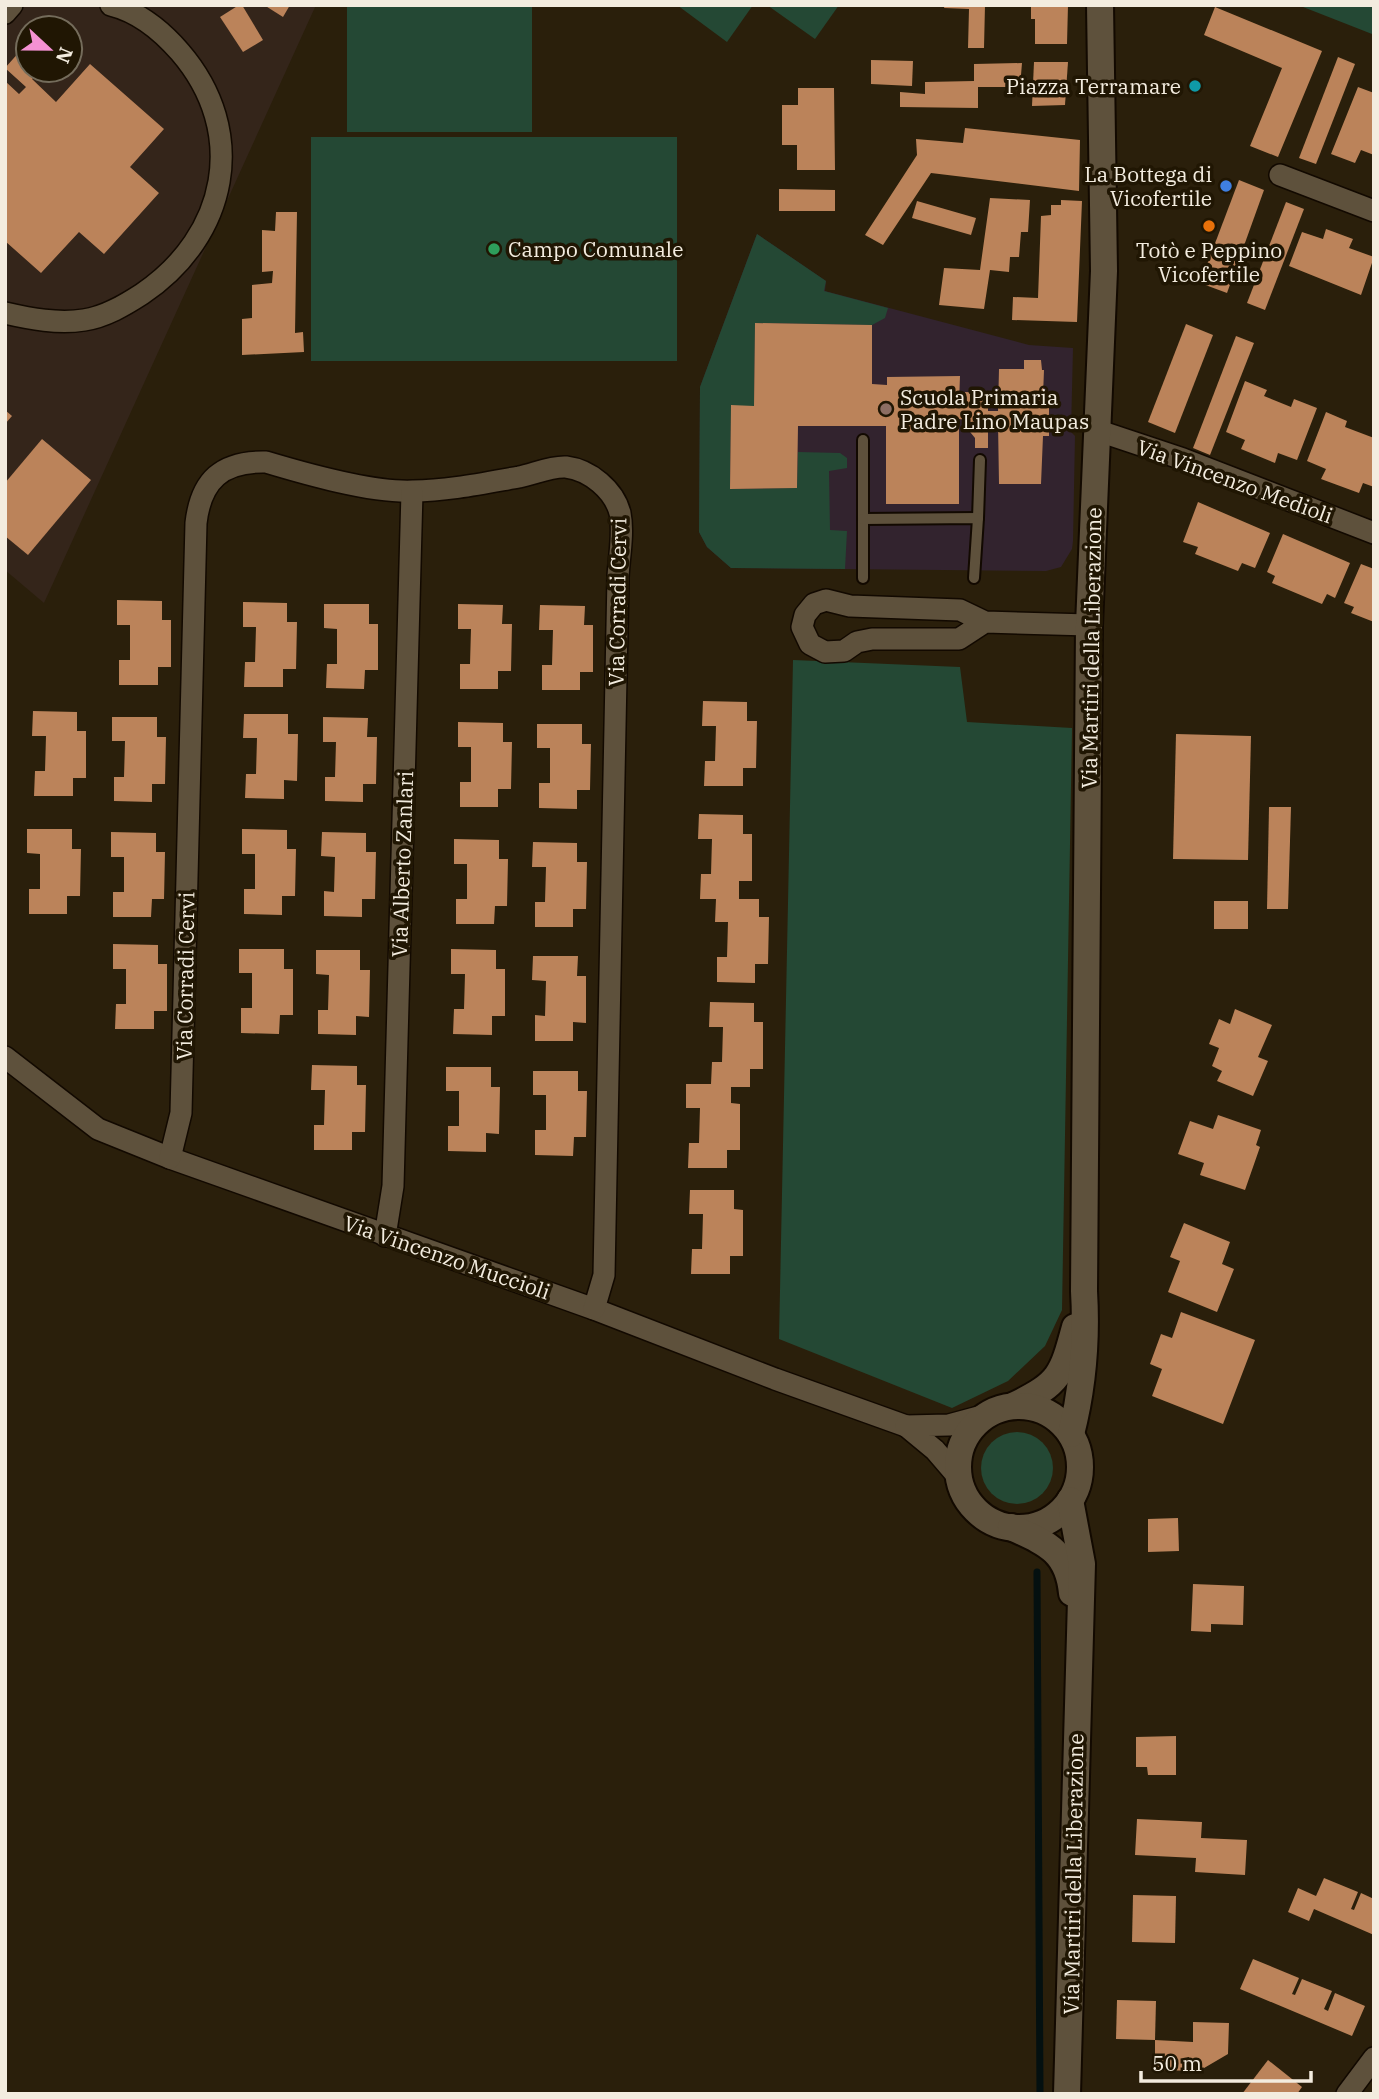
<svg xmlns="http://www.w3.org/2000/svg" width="1379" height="2099" viewBox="0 0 1379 2099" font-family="'IBM Plex Serif',serif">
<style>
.commercial{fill:#34251a;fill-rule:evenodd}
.education{fill:#32232e}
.green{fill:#244834}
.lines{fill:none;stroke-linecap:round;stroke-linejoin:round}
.stream{stroke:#041010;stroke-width:7}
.building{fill:#bb835a}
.service-casing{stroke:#120900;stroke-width:14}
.minor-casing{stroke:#120900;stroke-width:24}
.tertiary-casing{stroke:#120900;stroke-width:30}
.service{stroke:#5e513c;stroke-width:10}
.minor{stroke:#5e513c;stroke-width:21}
.tertiary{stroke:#5e513c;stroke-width:26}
.culture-dot{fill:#0f9aa8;stroke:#201603;stroke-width:2.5}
.shop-dot{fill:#3f7fe0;stroke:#201603;stroke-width:2.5}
.food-dot{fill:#e8710a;stroke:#201603;stroke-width:2.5}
.leisure-dot{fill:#2e9e5b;stroke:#201603;stroke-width:2.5}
.education-dot{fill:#8d6e63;stroke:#201603;stroke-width:2.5}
.labels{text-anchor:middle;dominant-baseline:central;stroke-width:7;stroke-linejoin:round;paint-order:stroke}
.poi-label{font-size:21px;fill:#f3ecdf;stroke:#201603;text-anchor:end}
.street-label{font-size:21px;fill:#f3ecdf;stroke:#201603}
</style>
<rect width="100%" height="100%" fill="#2a1f0b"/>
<path class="commercial" d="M5,5H316L44,603L5,570ZM28,28H70V70H28Z"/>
<polygon class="education" points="757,234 826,281 825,291 1029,345 1073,348 1071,432 1075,436 1073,541 1072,549 1061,567 1046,571 731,568 707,547 699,532 700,387"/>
<g class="green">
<rect x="347" y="5" width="185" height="127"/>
<polygon points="677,5 753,5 727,42"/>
<polygon points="767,5 839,5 815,39"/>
<polygon points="1298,5 1374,5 1372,34"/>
<rect x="311" y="137" width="366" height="224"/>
<polygon points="757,234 826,281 824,291 888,308 885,318 872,325 755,323 754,406 731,406 730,489 797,488 798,452 840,453 847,458 847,468 829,471 830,530 847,531 845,569 731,568 707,547 699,532 700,387"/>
<polygon points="793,660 960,667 967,722 1072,728 1062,1310 1045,1346 1008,1381 952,1408 779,1339"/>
<circle cx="1017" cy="1468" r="36"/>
</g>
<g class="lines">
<polyline class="stream" points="1037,1572 1040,2094"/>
</g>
<g class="building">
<polygon points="239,5 242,5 263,40 243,52 220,17"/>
<polygon points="264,5 290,5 283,17"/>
<polygon points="945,5 985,5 984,48 968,48 969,9 944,8"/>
<polygon points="1031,5 1068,5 1067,44 1035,44 1035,19 1031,19"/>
<polygon points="1215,7 1322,51 1278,157 1250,146 1282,68 1204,35"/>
<polygon points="21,50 28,55 28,70 40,70 32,79 56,102 90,64 164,129 130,167 159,193 104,254 79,232 41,273 5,241 5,81 19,94 26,87 5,68"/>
<polygon points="1338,57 1355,64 1316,164 1299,158"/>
<polygon points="871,60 913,61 912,86 871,84"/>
<polygon points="1034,62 1068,62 1065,105 1032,106"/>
<polygon points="1022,63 1020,87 978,87 978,108 900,107 900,92 925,94 925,82 974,81 974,64"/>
<polygon points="1358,87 1374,93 1374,155 1361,150 1355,163 1331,154"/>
<polygon points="798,88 834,88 835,170 797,170 797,145 782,145 782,105 798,105"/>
<polygon points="965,128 1080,140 1079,191 931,173 883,245 865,235 917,155 916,139 963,143"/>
<polygon points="1239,180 1264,190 1227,293 1200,283"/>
<polygon points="779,189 835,190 835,211 779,211"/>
<polygon points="990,198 1030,200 1028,232 1021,232 1019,257 1010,257 1009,272 990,270 984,309 939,305 944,268 980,270"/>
<polygon points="1061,200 1082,201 1077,322 1012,320 1013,297 1038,298 1041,216 1051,215 1051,205 1061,205"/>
<polygon points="917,201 976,218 971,235 912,218"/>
<polygon points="1286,202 1304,209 1265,310 1247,303"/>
<polygon points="276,212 297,212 295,333 303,332 304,352 242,355 242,319 252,318 252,285 272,283 273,271 262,272 262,230 275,231"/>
<polygon points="1326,229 1353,239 1349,248 1374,257 1361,295 1289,266 1302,232 1323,239"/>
<polygon points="755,323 872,325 872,384 887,385 887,377 960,376 959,404 966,404 965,392 988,393 988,411 998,411 999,369 1024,369 1024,360 1041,360 1042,370 1044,370 1043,396 1049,397 1049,436 1043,436 1041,484 999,484 998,422 988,421 988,448 975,448 975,438 966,427 966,420 959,419 959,504 886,504 886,426 798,426 797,488 730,489 731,405 754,406"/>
<polygon points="1186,324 1213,335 1175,433 1148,422"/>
<polygon points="1236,336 1254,343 1210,455 1193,448"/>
<polygon points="1245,381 1267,390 1264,396 1291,407 1294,399 1317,408 1297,460 1278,453 1275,463 1241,449 1245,440 1226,432"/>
<polygon points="5,410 12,416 5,424"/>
<polygon points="1326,412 1347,421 1345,427 1374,438 1374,487 1363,483 1359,493 1321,479 1326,469 1307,461"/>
<polygon points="42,439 91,480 28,555 5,536 5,483"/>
<polygon points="1198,502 1270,533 1255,568 1242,563 1238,571 1195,554 1198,547 1183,542"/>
<polygon points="1283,534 1350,563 1335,598 1327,594 1322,604 1272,583 1275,576 1267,572"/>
<polygon points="1361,564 1374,569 1374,622 1351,613 1354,607 1344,603"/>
<polygon points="117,600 162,601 162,620 171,620 171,667 158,667 158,685 119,685 119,660 130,660 130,625 117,625"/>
<polygon points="243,602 287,603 287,622 297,622 296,669 283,669 283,687 244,687 245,662 255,662 256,627 243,627"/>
<polygon points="324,604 369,604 369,624 378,624 378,670 365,670 364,689 326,688 327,664 337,664 337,629 324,628"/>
<polygon points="458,604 503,605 502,624 512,624 511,671 498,671 498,689 460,689 460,664 470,664 471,629 458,629"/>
<polygon points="540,605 585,606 584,625 593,625 593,672 580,672 580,690 542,690 542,665 552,665 553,630 539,630"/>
<polygon points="703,701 747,702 747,721 757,721 756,768 743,768 743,786 704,786 705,761 715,761 716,726 702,726"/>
<polygon points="33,711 77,712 77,731 86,731 86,778 73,778 73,796 34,796 35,771 45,771 46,736 32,736"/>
<polygon points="244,714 288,714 288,734 298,734 297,781 284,780 284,799 245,798 246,774 256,774 257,738 243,738"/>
<polygon points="112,717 157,717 157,737 166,737 165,784 152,784 152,802 114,801 114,777 124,777 125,741 112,741"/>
<polygon points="323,717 368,718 367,737 377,737 376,784 363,784 363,802 325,801 325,777 335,777 336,742 323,742"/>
<polygon points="458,722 503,723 503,742 512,742 511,789 498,789 498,807 460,807 460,782 471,782 471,747 458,747"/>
<polygon points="537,724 582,724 582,744 591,744 590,790 577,790 577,809 539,808 539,783 550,783 550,748 537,748"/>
<polygon points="1176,734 1251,736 1248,860 1173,859"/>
<polygon points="1269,807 1291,807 1288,909 1267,909"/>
<polygon points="699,814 743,815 743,834 752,834 752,881 739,881 739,899 759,899 759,917 769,917 768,964 755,964 755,983 717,982 717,957 727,957 728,922 715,922 716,899 700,899 701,874 711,874 712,839 698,839"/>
<polygon points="27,829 72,829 72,849 81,849 80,896 67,896 67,914 29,914 29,889 40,889 40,854 27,853"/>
<polygon points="242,829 287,830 287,849 296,849 295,896 282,896 282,915 244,914 244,889 255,889 255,854 242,854"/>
<polygon points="111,832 156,833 156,852 165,852 164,899 152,899 151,917 113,917 113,892 124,892 124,857 111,857"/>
<polygon points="322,832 366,833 366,852 376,852 375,899 362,899 362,917 324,916 324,891 334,892 335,857 321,856"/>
<polygon points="454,839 499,840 499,859 508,859 507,906 495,906 494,924 456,924 456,899 467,899 467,864 454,864"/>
<polygon points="533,842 577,843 577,862 587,862 586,909 573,909 573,927 535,927 535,902 545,902 546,867 532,867"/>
<rect x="1214" y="901" width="34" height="28"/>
<polygon points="113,944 158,945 158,964 167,964 167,1011 154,1011 154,1029 115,1029 116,1004 126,1004 126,969 113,969"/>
<polygon points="239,949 284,949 284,969 293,969 293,1015 280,1015 279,1034 241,1033 241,1008 252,1008 252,973 239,973"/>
<polygon points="451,949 496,950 496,969 505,969 505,1016 492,1016 492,1035 453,1034 454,1009 464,1009 465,974 451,974"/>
<polygon points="316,950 360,950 360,970 370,970 369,1017 356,1016 356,1035 318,1034 318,1010 328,1010 329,975 316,974"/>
<polygon points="533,956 578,956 577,976 586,976 586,1023 573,1022 573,1041 535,1041 535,1015 545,1016 546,981 532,980"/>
<polygon points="710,1002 754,1003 754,1022 763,1022 763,1069 750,1069 750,1087 731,1087 731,1103 740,1104 740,1150 727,1150 727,1168 688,1168 689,1143 699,1143 700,1108 686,1108 686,1084 711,1084 712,1062 722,1062 723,1027 709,1027"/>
<polygon points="1235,1009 1272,1025 1258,1057 1268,1061 1253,1096 1217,1081 1222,1071 1212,1066 1219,1048 1209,1044 1219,1019 1230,1024"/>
<polygon points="312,1065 357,1066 357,1085 366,1085 365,1132 352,1132 352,1150 314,1150 314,1125 324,1125 325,1090 311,1090"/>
<polygon points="446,1067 491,1067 491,1087 500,1087 499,1134 486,1133 486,1152 448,1151 448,1126 459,1126 459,1091 446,1091"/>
<polygon points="533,1071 578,1071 578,1091 587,1091 586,1137 574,1137 573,1156 535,1155 535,1130 546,1130 546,1095 533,1095"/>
<polygon points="1218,1115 1261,1130 1256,1145 1260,1147 1245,1190 1200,1175 1204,1163 1178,1154 1190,1121 1213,1129"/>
<polygon points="690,1190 734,1190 734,1209 743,1210 743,1256 730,1256 730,1274 691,1274 692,1249 702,1249 703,1214 689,1214"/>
<polygon points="1184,1223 1230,1242 1222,1264 1234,1269 1217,1312 1168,1292 1180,1261 1170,1257"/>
<polygon points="1181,1312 1255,1340 1223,1424 1152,1396 1162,1369 1150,1364 1161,1334 1172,1338"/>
<polygon points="1178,1518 1179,1551 1148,1552 1148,1519"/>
<polygon points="1193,1584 1244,1586 1243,1625 1211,1624 1211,1632 1191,1631"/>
<polygon points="1176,1736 1176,1775 1148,1775 1147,1767 1136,1767 1136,1737"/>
<polygon points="1137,1819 1202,1822 1201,1838 1247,1840 1245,1875 1195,1872 1196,1858 1135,1855"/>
<polygon points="1324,1878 1358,1892 1351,1909 1354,1910 1361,1893 1374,1899 1374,1935 1314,1909 1309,1921 1288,1912 1298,1888 1316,1896"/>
<polygon points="1133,1895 1176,1896 1175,1943 1132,1942"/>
<polygon points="1253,1959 1299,1978 1292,1994 1295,1995 1302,1979 1332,1991 1324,2009 1328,2011 1335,1993 1365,2006 1352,2036 1240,1989"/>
<polygon points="1117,2000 1156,2001 1155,2040 1116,2039"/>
<polygon points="1193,2022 1229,2023 1228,2054 1199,2071 1155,2070 1155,2040 1193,2042"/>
<polygon points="1268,2060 1302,2087 1297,2094 1242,2094"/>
</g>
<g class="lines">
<defs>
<g id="service">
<polyline points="863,440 863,578"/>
<polyline points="978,518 980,460"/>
<polyline points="863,519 978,518 974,578"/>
</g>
<g id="minor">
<polyline points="5,13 12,5"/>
<polyline points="1280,175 1374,211"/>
<path d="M5,313C31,319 58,324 84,320C105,317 125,305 142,294C228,236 249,132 180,52C161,30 139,12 111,5"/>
<polyline points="1096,430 1183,459 1374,533"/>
<polyline points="985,622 959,639 872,639 857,642 844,651 825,652 810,644 802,627 805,615 814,604 826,600 850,606 960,610 985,622 1089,625"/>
<polyline points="5,1057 98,1129 170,1158 594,1309 775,1379 906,1426"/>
<path d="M170,1158L181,1113L196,523C201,480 222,461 266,462C306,474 372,493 413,491C447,491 485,483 519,477C534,474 551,466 566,467C590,470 614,490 620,513C624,533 619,557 618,577L604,1275L594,1309"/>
<polyline points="385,1236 393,1186 412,492"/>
<polyline points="959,1478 935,1450 906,1426 949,1425 986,1415"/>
<polyline points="1347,2094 1374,2058"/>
</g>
<g id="tertiary">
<path d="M1015,1405C1060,1383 1062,1375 1075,1327"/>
<circle cx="1019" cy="1467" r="61"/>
<path d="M1071,1434C1083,1387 1087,1341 1084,1291L1089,625L1104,271L1100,5"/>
<path d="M1011,1527C1046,1543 1068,1551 1072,1593"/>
<polyline points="1067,2094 1082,1564 1070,1500"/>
</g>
</defs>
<use href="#service" class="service-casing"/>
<use href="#minor" class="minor-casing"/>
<use href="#tertiary" class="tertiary-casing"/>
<use href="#service" class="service"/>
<use href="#minor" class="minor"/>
<use href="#tertiary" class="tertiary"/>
</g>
<circle class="culture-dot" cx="1195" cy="86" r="7"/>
<circle class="shop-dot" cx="1226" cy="186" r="7"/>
<circle class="food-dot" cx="1209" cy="226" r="7"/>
<circle class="leisure-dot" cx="494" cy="249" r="7"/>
<circle class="education-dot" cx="886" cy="409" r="7"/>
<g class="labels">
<g class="poi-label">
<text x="1181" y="86">Piazza Terramare</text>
<text x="1212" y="174">La Bottega di<tspan x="1212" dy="24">Vicofertile</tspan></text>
<text x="508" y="249" text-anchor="start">Campo Comunale</text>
<text x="1209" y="250" text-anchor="middle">Totò e Peppino<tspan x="1209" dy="24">Vicofertile</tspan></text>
<text x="900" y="397" text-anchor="start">Scuola Primaria<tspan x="900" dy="24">Padre Lino Maupas</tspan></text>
</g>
<g class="street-label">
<text transform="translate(1235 481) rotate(20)">Via Vincenzo Medioli</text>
<text transform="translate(617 602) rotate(-89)">Via Corradi Cervi</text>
<text transform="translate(1091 648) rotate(-89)">Via Martiri della Liberazione</text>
<text transform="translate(402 864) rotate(-88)">Via Alberto Zanlari</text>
<text transform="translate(185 976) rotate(-89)">Via Corradi Cervi</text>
<text transform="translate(447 1257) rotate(19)">Via Vincenzo Muccioli</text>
<text transform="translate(1073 1874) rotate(-89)">Via Martiri della Liberazione</text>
</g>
</g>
<rect width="1379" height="2099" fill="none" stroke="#f3ecdf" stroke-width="14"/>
<g transform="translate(49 49) rotate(112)"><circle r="33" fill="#201603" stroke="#746c5b" stroke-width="2"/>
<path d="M0-5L12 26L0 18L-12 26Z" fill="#f491d3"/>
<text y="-10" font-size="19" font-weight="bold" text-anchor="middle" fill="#f3ecdf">N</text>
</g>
<path d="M1141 2071v10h170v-10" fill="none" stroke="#f3ecdf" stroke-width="3.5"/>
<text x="1152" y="2071" font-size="21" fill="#f3ecdf" stroke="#201603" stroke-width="5" paint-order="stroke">50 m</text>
</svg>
